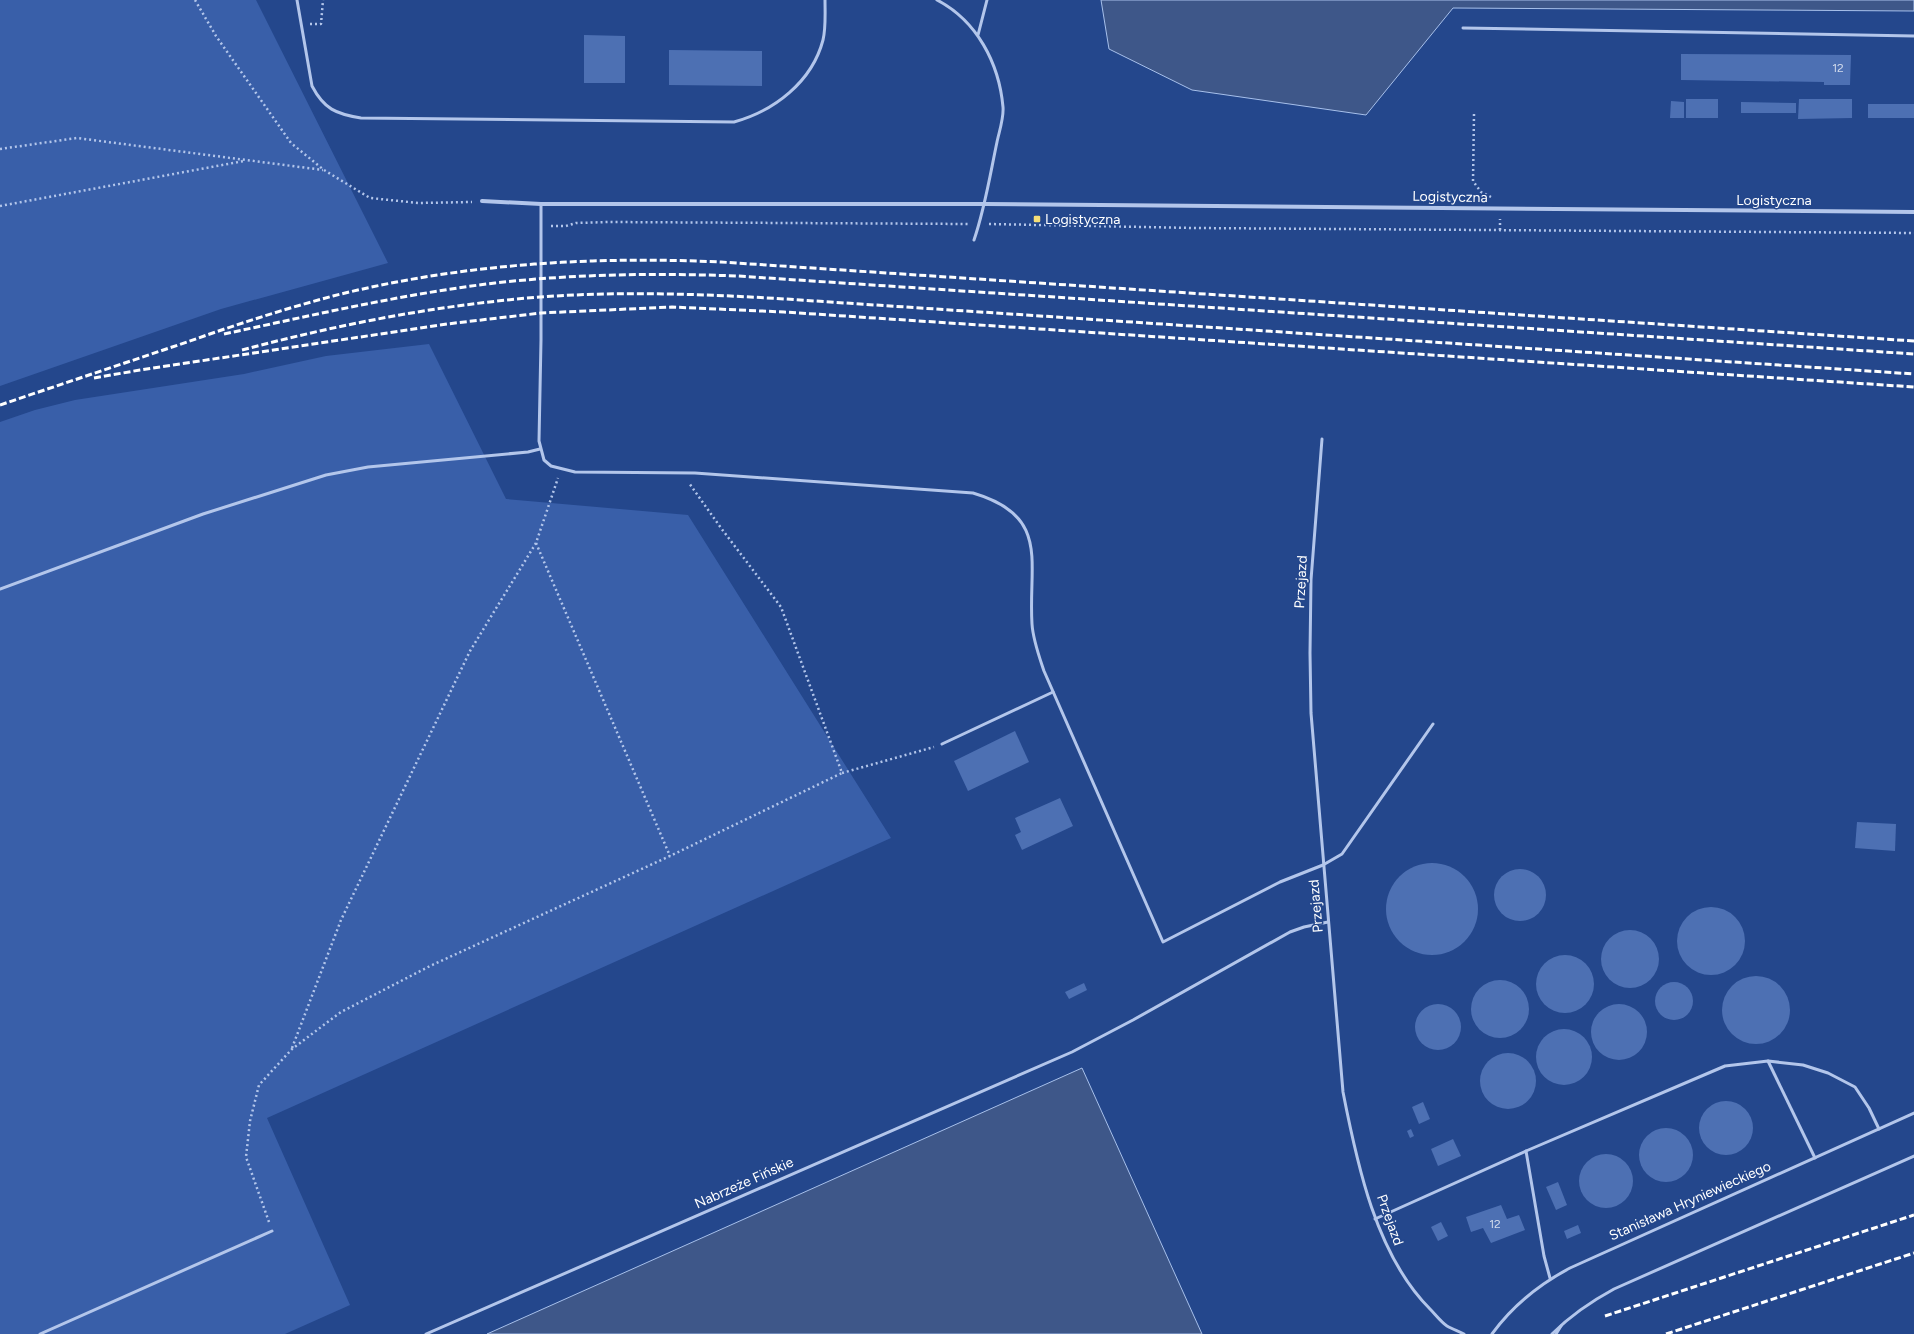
<svg xmlns="http://www.w3.org/2000/svg" width="1914" height="1334" viewBox="0 0 1914 1334" font-family="Figtree,sans-serif">
<style>
.green{fill:#395fa9}
.water{fill:#3e5789;stroke:#a7c0eb}
.building{fill:#4d70b3}
.lines{fill:none;stroke-linecap:round;stroke-linejoin:round}
.path{stroke:#b3c6eb;stroke-width:2.5;stroke-dasharray:2 3;stroke-linecap:butt}
.lane{stroke:#b3c6eb;stroke-width:3}
.street{stroke:#b3c6eb;stroke-width:4}
.rail{stroke:#fff;stroke-width:3;stroke-dasharray:7 3;stroke-linecap:butt}
.poi-dot{fill:#f5de77;stroke:#24478c;stroke-width:1.5}
.labels{text-anchor:middle;dominant-baseline:central;stroke-width:3;stroke-linejoin:round;paint-order:stroke}
.number-label{font-size:12px;fill:#d2dbec}
.street-label{font-size:14px;fill:#fff;stroke:#24478c}
.poi-label{font-size:14px;fill:#fff;stroke:#24478c;text-anchor:start}
</style>
<rect width="100%" height="100%" fill="#24478c"/>
<g class="green">
<polygon points="0,0 256,0 388,263 221,309 0,386"/>
<polygon points="429,344 506,499 688,515 891,838 267,1118 350,1305 285,1334 0,1334 0,422 35,410 75,400 244,374 326,356"/>
</g>
<g class="water">
<polygon points="1101,0 1914,0 1914,11 1453,8 1366,115 1192,90 1109,49"/>
<polygon points="1082,1068 1202,1334 487,1334"/>
</g>
<g class="building">
<polygon points="584,35 625,36 625,83 584,83"/>
<polygon points="669,50 762,51 762,86 669,85"/>
<polygon points="1681,54 1851,55 1850,85 1824,85 1824,82 1681,80"/>
<rect x="1686" y="99" width="32" height="19"/>
<polygon points="1799,99 1852,99 1852,118 1798,119"/>
<polygon points="1671,101 1684,102 1684,118 1670,118"/>
<polygon points="1741,102 1796,103 1796,113 1741,113"/>
<rect x="1868" y="104" width="46" height="14"/>
<polygon points="1015,731 1029,762 968,791 954,761"/>
<polygon points="1060,798 1073,826 1022,850 1015,835 1021,832 1015,818"/>
<polygon points="1857,822 1896,824 1895,851 1855,848"/>
<circle cx="1432" cy="909" r="46"/>
<circle cx="1520" cy="895" r="26"/>
<circle cx="1711" cy="941" r="34"/>
<circle cx="1630" cy="959" r="29"/>
<circle cx="1565" cy="984" r="29"/>
<circle cx="1756" cy="1010" r="34"/>
<circle cx="1500" cy="1009" r="29"/>
<circle cx="1674" cy="1001" r="19"/>
<polygon points="1084,983 1087,990 1069,999 1065,992"/>
<circle cx="1619" cy="1032" r="28"/>
<circle cx="1438" cy="1027" r="23"/>
<circle cx="1564" cy="1057" r="28"/>
<circle cx="1508" cy="1081" r="28"/>
<circle cx="1726" cy="1128" r="27"/>
<polygon points="1423,1102 1430,1119 1419,1124 1412,1107"/>
<circle cx="1666" cy="1155" r="27"/>
<polygon points="1411,1129 1414,1136 1410,1138 1407,1131"/>
<polygon points="1453,1139 1461,1156 1438,1166 1431,1149"/>
<circle cx="1606" cy="1181" r="27"/>
<polygon points="1558,1182 1567,1205 1556,1210 1546,1187"/>
<polygon points="1501,1205 1507,1219 1519,1215 1525,1230 1491,1243 1483,1228 1471,1232 1466,1217"/>
<polygon points="1441,1222 1448,1236 1438,1241 1431,1227"/>
<polygon points="1578,1225 1581,1233 1567,1239 1564,1231"/>
</g>
<g class="lines">
<g class="path">
<polyline points="195,0 216,36 291,143 324,170 370,198 419,203 472,202"/>
<polyline points="310,24 321,24 323,0"/>
<polyline points="1474,114 1473,181 1481,192 1491,197"/>
<polyline points="0,149 77,138 323,170"/>
<polyline points="0,206 244,161"/>
<polyline points="989,224 1194,228 1914,233"/>
<polyline points="551,226 566,226 576,223 608,222 970,224"/>
<polyline points="1500,230 1500,219"/>
<polyline points="536,543 670,856"/>
<polyline points="842,773 934,747"/>
<polyline points="292,1048 341,920 470,651 536,543 558,478"/>
<polyline points="269,1222 246,1157 250,1121 259,1085 292,1049 341,1012 430,966 670,856 842,773 781,607 721,528 689,483"/>
</g>
<g class="lane">
<path d="M297,0L312,86C324,109 336,114 361,118L734,122C774,111 812,82 823,40C826,28 825,13 825,0"/>
<path d="M937,0C977,21 999,63 1003,107C1004,118 999,132 997,142C990,175 985,208 974,240"/>
<polyline points="1463,28 1914,36"/>
<polyline points="978,35 987,0"/>
<path d="M541,204V340L539,441L544,460L551,466L575,472L695,473L973,493C1051,516 1028,562 1032,624C1033,640 1039,656 1044,671L1163,942L1280,882L1323,865L1342,854L1433,724"/>
<path d="M1322,439L1311,580L1310,653L1311,713L1343,1092C1357,1164 1376,1255 1430,1309C1435,1314 1441,1322 1447,1326C1452,1329 1458,1331 1464,1334"/>
<polyline points="0,589 203,514 326,475 368,467 528,452 540,449"/>
<polyline points="942,744 1053,692"/>
<polyline points="1768,1061 1815,1158"/>
<polyline points="1526,1151 1544,1256 1550,1278"/>
<polyline points="1375,1219 1526,1151 1725,1066 1768,1061 1803,1065 1828,1073 1855,1087 1869,1108 1879,1129"/>
<polyline points="40,1334 272,1231"/>
<polyline points="426,1334 1072,1052 1133,1020 1290,932 1304,927 1328,922"/>
<path d="M1492,1334C1513,1305 1538,1285 1570,1268L1914,1113"/>
<path d="M1552,1334C1571,1315 1590,1302 1614,1289L1914,1156"/>
<polyline points="1556,1334 1561,1326"/>
</g>
<polyline class="street" points="482,201 541,204 985,204 1914,212"/>
<g class="rail">
<path d="M224,334C314,315 403,294 495,283C575,274 656,273 737,276L1914,354"/>
<path d="M242,350C340,324 439,305 540,297C622,291 704,294 785,299L1914,374"/>
<polyline points="94,378 140,370 447,324 541,313 672,307 784,312 1914,387"/>
<path d="M0,405C62,384 125,363 187,342C235,325 284,309 333,296C460,264 591,256 721,262L1914,341"/>
<polyline points="1605,1316 1914,1215"/>
<polyline points="1666,1334 1914,1253"/>
</g>
</g>
<rect class="poi-dot" x="1033" y="215" width="8" height="8" rx="2"/>
<g class="labels">
<g class="number-label">
<text x="1838" y="68">12</text>
<text x="1495" y="1224">12</text>
</g>
<g class="street-label">
<text transform="translate(1450 197) rotate(1)">Logistyczna</text>
<text x="1774" y="200">Logistyczna</text>
<text transform="translate(1301 582) rotate(-87)">Przejazd</text>
<text transform="translate(1316 906) rotate(-95)">Przejazd</text>
<text transform="translate(744 1183) rotate(-24)">Nabrzeże Fińskie</text>
<text transform="translate(1690 1201) rotate(-24)">Stanisława Hryniewieckiego</text>
<text transform="translate(1390 1220) rotate(70)">Przejazd</text>
</g>
<g class="poi-label">
<text x="1045" y="219">Logistyczna</text>
</g>
</g>
</svg>
